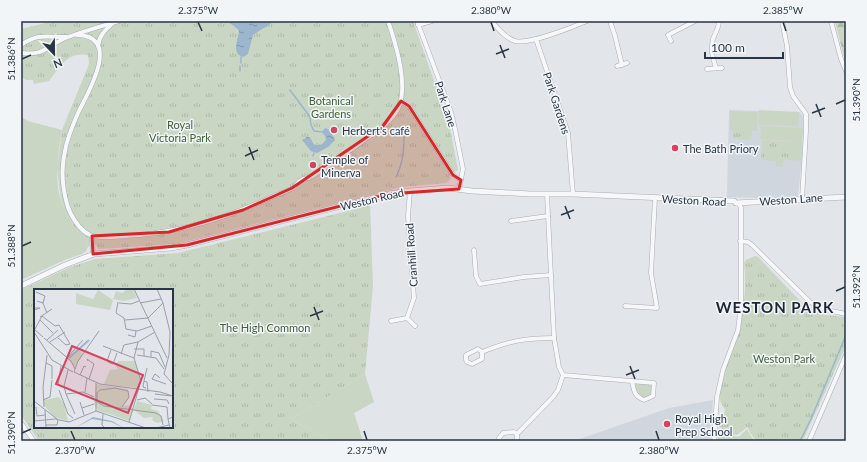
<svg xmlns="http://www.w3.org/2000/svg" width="867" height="462" viewBox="0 0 867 462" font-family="Lato,sans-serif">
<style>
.built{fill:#d0d6dd}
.green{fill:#c9d6c3}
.forest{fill:url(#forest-firs)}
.park{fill:url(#park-tufts);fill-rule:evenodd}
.water{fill:url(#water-ripples)}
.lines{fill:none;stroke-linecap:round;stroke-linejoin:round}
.stream{stroke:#9cb6cd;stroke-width:1.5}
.minor-casing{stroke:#a7adb6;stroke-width:5}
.tertiary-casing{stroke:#a7adb6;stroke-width:6}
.minor{stroke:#f6f7f9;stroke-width:4}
.tertiary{stroke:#f6f7f9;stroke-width:5}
.marked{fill:#d62828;fill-opacity:0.2;stroke:#d62828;stroke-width:3;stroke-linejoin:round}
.ticks{fill:none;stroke:#293544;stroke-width:1.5}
.poi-dot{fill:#d54360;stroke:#f2f5f8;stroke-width:1.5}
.labels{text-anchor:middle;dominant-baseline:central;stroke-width:3;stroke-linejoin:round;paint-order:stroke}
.park-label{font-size:11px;fill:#406136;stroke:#f2f5f8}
.street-label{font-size:11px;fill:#293544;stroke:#f2f5f8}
.poi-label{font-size:11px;fill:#293544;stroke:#f2f5f8;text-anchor:start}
.district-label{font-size:15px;font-weight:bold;letter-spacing:1px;fill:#1b2535;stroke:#f2f5f8}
.inset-river{fill:none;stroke:#9cb6cd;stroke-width:2}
.inset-road{fill:none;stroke:#989fa8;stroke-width:1}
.view{fill:#d54360;fill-opacity:0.15;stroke:#d54360;stroke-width:2}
.inset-edge{fill:none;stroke:#293544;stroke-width:2}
.neatline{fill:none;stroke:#293544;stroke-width:1.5}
.ticks-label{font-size:10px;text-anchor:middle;fill:#293544}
</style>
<defs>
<pattern id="forest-firs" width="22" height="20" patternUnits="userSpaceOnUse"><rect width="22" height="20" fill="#c9d6c3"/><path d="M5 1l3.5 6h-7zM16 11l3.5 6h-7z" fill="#adb8a9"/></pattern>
<pattern id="park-tufts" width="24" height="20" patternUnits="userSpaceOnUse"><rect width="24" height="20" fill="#c9d6c3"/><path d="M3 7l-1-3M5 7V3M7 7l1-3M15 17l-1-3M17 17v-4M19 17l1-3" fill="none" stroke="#adb8a9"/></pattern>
<pattern id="water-ripples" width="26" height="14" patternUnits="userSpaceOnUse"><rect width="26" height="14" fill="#9cb6cd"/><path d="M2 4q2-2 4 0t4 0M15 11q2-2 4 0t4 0" fill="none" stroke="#7f95a8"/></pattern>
</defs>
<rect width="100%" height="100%" fill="#e2e6eb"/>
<g class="built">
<polygon points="729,110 799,112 803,116 802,158 798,196 756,198 727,197"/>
<polygon points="713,400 710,441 574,441 669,408"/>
</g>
<g class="green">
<polygon points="759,110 799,112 798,126 759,125"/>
<polygon points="730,111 758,112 757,131 730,130"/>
<path d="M21,117L28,121L62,130C58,151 54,180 61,201C63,208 67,214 71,221C76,229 87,238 88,247L86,251L82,254L67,259L21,280Z"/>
<polygon points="761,126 803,128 801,161 790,160 791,141 760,139"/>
<polygon points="365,374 374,402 354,413 363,441 330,441 291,419"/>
<path d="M634,383L652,384V394L644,398C636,395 636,391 634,383Z"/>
<polygon points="718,428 736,437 740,436 747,429 752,438 756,441 718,441"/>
</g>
<polygon class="forest" points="835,21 846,21 846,63 845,61"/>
<g class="park">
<path d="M53,21H413L444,109L451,133L458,170L449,176L451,178L449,181L446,183L402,187L175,244L101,249H98L96,245L88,247L85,239L76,229L64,209L61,200L57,168L62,130L89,64L88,55C67,52 60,67 49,81L34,84L33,80H26L21,77V29Z"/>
<polygon points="733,130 752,131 751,140 733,139"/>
<polygon points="762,140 791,142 790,160 784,159 783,167 776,167 776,161 761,160"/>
<path d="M370,204L373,286L365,374L291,419L330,441H39L21,415V290L70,267L95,259L178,253L356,209ZM35,290H172V427H35Z"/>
<path d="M755,256L758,257L805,306L826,315L846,317V346L804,438L801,441H758L753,437L747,427C734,439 733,435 719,427L718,420L724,415L725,409C723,406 720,403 720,398C718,376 734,352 739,330C744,308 747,286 744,263L746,260Z"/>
</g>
<g class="water">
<path d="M227,21H231L235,23L240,21H275L253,35L248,54L243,57C231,53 238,40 239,31C236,26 231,25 227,21Z"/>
<polygon points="325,128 330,130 335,140 328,147 317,153 311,151 302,140 307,137 310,137 314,145 321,145 326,140 325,136 322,132"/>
</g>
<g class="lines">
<g class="stream">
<polyline points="241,57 241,63"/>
<polyline points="240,71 240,66"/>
<polyline points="290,90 310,117 311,125 314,131 322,132"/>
<polyline points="313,156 314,153"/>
<path d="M396,177C404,162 404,146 404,130"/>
<polyline points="800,441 811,419 846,335"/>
</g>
<defs>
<g id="minor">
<polyline points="417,21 451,112 455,129 463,169 459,189"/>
<path d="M491,21C498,28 505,38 515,41C528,45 573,27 587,21"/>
<polyline points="610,21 615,36 622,65"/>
<polyline points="782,21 787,46 790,87 793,96 806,114 806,131 802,199"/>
<polyline points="831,21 841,59 846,71"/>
<polyline points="418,25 432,21"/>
<path d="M77,35C123,36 87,94 78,113C73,125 67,138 65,151C61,168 62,186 67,204C70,215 79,230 90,235C100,239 114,237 124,236C176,234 227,218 274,196C280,194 287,191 293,188C296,186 298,181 303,179C305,178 307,179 309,178C314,176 319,172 323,169C335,161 347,153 359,144C372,134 390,124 398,109C409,86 396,44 388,21"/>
<polyline points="536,39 568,133 573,194"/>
<polyline points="671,41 668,35 695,21"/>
<path d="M21,45C38,33 47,37 66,37"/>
<path d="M98,46C99,36 105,30 112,24"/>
<path d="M21,53C46,56 47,45 68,37C84,31 102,26 119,21"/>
<polyline points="617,66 627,63"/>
<path d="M716,68C713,58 710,50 713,39C715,33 719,28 719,21"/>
<polyline points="707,69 722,68"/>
<polyline points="401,101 409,106 453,175 461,180"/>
<polyline points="410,191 408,216 414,298 407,318 415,326"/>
<path d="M547,194L554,338L559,367L563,375L654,383L653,396L644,400C634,396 634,391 632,381"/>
<polyline points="511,221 548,216"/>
<polyline points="92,236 93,254"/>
<polyline points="740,241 748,242 752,245 810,302 827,310 846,314"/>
<polyline points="474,250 476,276 480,284 524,277 551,275"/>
<polyline points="625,306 657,308 651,273 655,198"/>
<polyline points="391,321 407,318"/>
<polygon points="478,349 482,352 482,359 472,364 467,362 466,360 466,355"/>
<path d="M482,352C509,341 525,338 554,338"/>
<polyline points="21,423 34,441"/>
<polyline points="517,434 553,397 558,390 563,375"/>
<polyline points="517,434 517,441"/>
<polyline points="500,441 499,438 503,433 514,432 517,434"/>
<polyline points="714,441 717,397 723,370 738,330 741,305 741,208 739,204 736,203"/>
<polyline points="809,441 846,355"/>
</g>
<g id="tertiary">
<polyline points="736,203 846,197"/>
<polyline points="21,286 65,265 94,254 171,248 187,245 388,194 410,191 448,188 472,191 530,194 573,194 734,201"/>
</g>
</defs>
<use href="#minor" class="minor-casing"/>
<use href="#tertiary" class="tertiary-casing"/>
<use href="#minor" class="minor"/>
<use href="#tertiary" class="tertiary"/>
</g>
<path class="marked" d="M401,101L409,106L453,175L461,180L459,189L388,194L187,245L93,254L92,236L169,232L243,210L292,188L383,126Z"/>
<path class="ticks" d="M198,22L202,31M491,22L494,31M783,22L786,31M500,45L505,58M496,54L509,49M22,59L31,55M816,104L821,117M836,104L845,100M812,113L825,108M249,147L254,160M245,156L258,150M565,206L570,219M561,215L574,210M22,246L31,242M836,291L845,287M314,307L319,320M310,316L323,311M630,366L635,379M626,375L639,370M71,431L75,440M364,431L367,440M656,431L659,440M22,433L31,429"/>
<g class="poi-dot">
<circle cx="334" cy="130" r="4"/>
<circle cx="675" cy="148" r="4"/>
<circle cx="313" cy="165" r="4"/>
<circle cx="667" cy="424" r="4"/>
</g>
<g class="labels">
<g class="park-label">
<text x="331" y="100">Botanical<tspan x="331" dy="13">Gardens</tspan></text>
<text x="180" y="124">Royal<tspan x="180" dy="13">Victoria Park</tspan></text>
<text x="265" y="327">The High Common</text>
<text x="784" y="358">Weston Park</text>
</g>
<g class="street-label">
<text transform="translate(557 103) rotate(72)">Park Gardens</text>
<text transform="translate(446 104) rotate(72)">Park Lane</text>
<text transform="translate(372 199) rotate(-13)">Weston Road</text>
<text transform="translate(791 199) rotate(-4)">Weston Lane</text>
<text transform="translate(694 200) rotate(3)">Weston Road</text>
<text transform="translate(411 255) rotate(-94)">Cranhill Road</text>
</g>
<g class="poi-label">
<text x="342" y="130">Herbert's café</text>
<text x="683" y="148">The Bath Priory</text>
<text x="321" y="159">Temple of<tspan x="321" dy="13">Minerva</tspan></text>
<text x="675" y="418">Royal High<tspan x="675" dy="13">Prep School</tspan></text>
</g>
<g class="district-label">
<text x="775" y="307">WESTON PARK</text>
</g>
</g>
<g transform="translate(34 289)">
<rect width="139" height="139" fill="#e2e6eb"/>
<path d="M78,119L99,122L95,132L76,125Z" fill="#c9d6c3"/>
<path d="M94,0H99L103,9L90,12L79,10L82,2L88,4Z" fill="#c9d6c3"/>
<path d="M25,108L30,115L34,132L20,128L10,116V111Z" fill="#c9d6c3"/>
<path d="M64,1L79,11L76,21L42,15V4L59,10ZM44,60L49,65L41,78L33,69ZM85,72H101L106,89L105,99L70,95L76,81L84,80L80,75ZM62,95L94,100L95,109L89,117L94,116L100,120L103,112L118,116L117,120L124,122L130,132L123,134L118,131L119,128L110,129L101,122L78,119L76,125L64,122L60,115Z" fill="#c9d6c3"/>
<path d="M59,128L78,132L90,139L77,133L58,130L41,139Z" fill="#9cb6cd"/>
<path class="inset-river" d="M35,69L55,51"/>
<path class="inset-road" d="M100,0L133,69M2,3L11,7L9,14M3,12L9,14L13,24M84,13L82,24L90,29L92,40L103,42L118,37M85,14L97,15L105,12M106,14L127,10M129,14L136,43L135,66L130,85L139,95M0,19H6L0,21M8,27L21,37L25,36L36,55L32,56L24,49M6,28L18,20M6,31L19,44M91,31L114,29L129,14L123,0M0,40L9,48M1,40L8,27M65,42L44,72L40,83L66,95L126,103L139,107M0,43L18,71L39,83M94,46L101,48L102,42M10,49L37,72L41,80M13,51L24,41M16,53L31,43M69,57L100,69M100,60H110V67M77,61L73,72L76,74L79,75L83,64M87,65L90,56L104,53L121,43M103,66L122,69L130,80M117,68V62L125,64L131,78M33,69L49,51M100,69L104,53M54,72L53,70L60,75L55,90M12,74L18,77V90M34,81L30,97L32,105L49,103L60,108M46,86L50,77L52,78M118,90L132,95M118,90L121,85L126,89M110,92L113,79M24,96L27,77M112,99L109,98L110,92L113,93L114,103M25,101L34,125L39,129M94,102L81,99L66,101L63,104V113L70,117L122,124L127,127L129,136M51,103L53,89M32,105L41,125M121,105L137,107M120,110L133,111L135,115M9,111L16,108L18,91M103,111L111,109L118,115M0,112L23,130M46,113L50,126M118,116L133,118L134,130M2,118L3,127L11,126M10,118L9,98L13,66M88,118L95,108L94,102M48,119L60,115M11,121L12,139M62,122V94M69,125L68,136L71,139M0,132L21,130L35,133L62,122L112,139M95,133L107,92L100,69M12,136H23L24,131M122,139L135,136M136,139L134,130L139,128"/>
<path class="view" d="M38,57L109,86L94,124L22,95Z"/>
<rect width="139" height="139" class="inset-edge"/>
</g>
<rect width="867" height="462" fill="none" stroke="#f2f5f8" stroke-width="44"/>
<g transform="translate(54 54) rotate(158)" stroke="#f2f5f8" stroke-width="3" paint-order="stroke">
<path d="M0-3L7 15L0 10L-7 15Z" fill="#293544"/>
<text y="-6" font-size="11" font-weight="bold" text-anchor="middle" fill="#293544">N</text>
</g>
<path d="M705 52v6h78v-6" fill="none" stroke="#293544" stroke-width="2"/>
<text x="711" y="52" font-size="12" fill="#293544" stroke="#f2f5f8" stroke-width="3" paint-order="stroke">100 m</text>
<rect x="22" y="22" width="823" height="418" class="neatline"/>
<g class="ticks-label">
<text x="198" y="14">2.375°W</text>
<text x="491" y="14">2.380°W</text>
<text x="783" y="14">2.385°W</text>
<text transform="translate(11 59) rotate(-90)" y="4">51.386°N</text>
<text transform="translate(856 100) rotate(-90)" y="4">51.390°N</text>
<text transform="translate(11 246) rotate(-90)" y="4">51.388°N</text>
<text transform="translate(856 287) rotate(-90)" y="4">51.392°N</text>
<text transform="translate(11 433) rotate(-90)" y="4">51.390°N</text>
<text x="75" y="454">2.370°W</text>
<text x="367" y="454">2.375°W</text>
<text x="659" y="454">2.380°W</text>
</g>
</svg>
